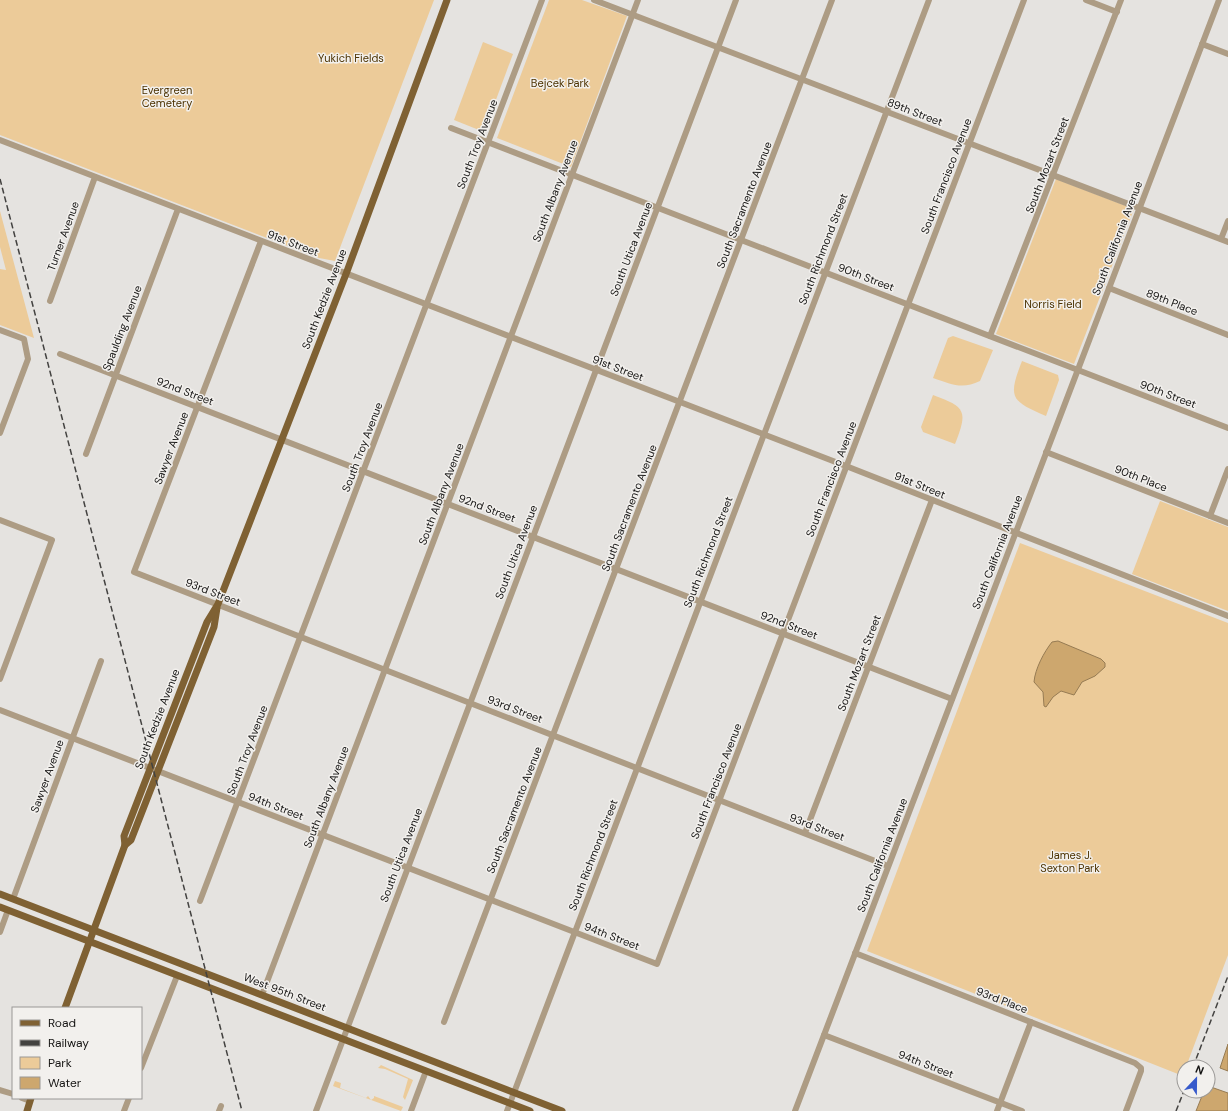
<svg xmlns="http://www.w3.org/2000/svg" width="1228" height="1111" viewBox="0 0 1228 1111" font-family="'DM Sans',sans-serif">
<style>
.green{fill:#eccb99}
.water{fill:#cda76e;stroke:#967b53}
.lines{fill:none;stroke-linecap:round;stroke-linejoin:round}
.minor{stroke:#ad9c84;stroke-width:6}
.major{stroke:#7f6133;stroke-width:7}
.rail{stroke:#434240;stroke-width:1.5;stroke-dasharray:6 3;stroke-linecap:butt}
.labels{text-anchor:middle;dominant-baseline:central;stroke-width:3;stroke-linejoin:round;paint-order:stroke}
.park-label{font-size:11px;fill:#4c3201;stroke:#f2f0ed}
.street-label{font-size:11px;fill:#161514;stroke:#f2f0ed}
</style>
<rect width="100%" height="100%" fill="#e5e3e0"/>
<g class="green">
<polygon points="0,0 434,0 335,261 319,258 0,135"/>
<polygon points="549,0 582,0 627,16 571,167 497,138"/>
<polygon points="483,42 513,54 484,132 454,120"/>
<polygon points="1056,179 1134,209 1074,364 996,334"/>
<polygon points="0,211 34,338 0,325 0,269 6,270 0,247"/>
<path d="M953,336L993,350L980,381C962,390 951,384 933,378L948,338Z"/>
<path d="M1022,361L1058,375L1059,380L1046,416C1010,401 1008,397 1022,361Z"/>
<path d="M933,395C966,407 968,411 955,444L923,432L921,427Z"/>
<polygon points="1160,501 1228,527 1228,611 1132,574"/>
<polygon points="1020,543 1228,623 1228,955 1186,1067 1184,1067 1183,1076 867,951"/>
<polygon points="381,1065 413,1080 405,1100 403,1097 408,1079 385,1069 378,1068"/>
<polygon points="335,1081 341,1083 340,1088 366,1098 368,1096 371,1100 374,1098 374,1096 403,1107 401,1111 333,1086"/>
</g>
<g class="water">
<path d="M1058,641L1101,659L1105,663V667L1095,676L1082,682L1074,695L1061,691L1053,697L1046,707L1044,706L1043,692L1034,682C1035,669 1044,652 1052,642Z"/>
<polygon points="1228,1044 1228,1071 1220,1068"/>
<polygon points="1208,1086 1228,1093 1228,1111 1196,1111 1204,1091 1208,1091"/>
</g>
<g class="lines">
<g class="minor">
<polyline points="594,0 1228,242"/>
<polyline points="1086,0 1117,12"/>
<polyline points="1202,44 1228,54"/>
<polyline points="451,128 1228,428"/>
<polyline points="0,140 846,466 1228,616"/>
<polyline points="1221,239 1228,221"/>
<polyline points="261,241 134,572 888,866"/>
<polyline points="1109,288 1228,335"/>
<polyline points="50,301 95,177"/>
<polyline points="0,330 24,339 28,359 0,433"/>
<polyline points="990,336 1121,0"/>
<polyline points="60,354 952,699"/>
<polyline points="1046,452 1228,523"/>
<polyline points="86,454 178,209"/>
<polyline points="1210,516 1228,469"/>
<polyline points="0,520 52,540 0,679"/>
<polyline points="0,710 657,964 1024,0"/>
<polyline points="805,833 932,500"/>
<polyline points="13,899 101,661"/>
<polyline points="200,901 542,0"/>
<polyline points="0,932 8,910"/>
<polyline points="855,953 1135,1063 1141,1068 1141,1071 1126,1111"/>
<polyline points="262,995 638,0"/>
<polyline points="444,1022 832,0"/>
<polyline points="824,1035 1022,1111"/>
<polyline points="141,1068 177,976"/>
<polyline points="0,1090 13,1094"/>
<polyline points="22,1098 30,1101"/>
<polyline points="124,1111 129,1098"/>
<polyline points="219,1111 221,1106"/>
<polyline points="316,1111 736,0"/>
<polyline points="411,1111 426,1071"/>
<polyline points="507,1111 929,0"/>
<polyline points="795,1111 1219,0"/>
<polyline points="997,1111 1031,1022"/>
</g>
<g class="major">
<polyline points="125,845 131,840 214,627 217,608"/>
<polyline points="0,894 562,1111"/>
<polyline points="0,907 530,1111"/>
<polyline points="65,1008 125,845 124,836 207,622 218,604 346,274 447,0"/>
<polyline points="27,1111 31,1098"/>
</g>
<g class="rail">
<polyline points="0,179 242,1111"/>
<polyline points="1193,1067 1228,976"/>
<polyline points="1176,1111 1184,1091"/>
</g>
</g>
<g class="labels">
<g class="park-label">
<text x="351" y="58">Yukich Fields</text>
<text x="560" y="83">Bejcek Park</text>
<text x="167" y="90">Evergreen<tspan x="167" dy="13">Cemetery</tspan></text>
<text x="1053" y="304">Norris Field</text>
<text x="1070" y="855">James J.<tspan x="1070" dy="13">Sexton Park</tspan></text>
</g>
<g class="street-label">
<text transform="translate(915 112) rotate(21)">89th Street</text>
<text transform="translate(477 144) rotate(-69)">South Troy Avenue</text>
<text transform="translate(1047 165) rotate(-69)">South Mozart Street</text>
<text transform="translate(946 176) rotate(-69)">South Francisco Avenue</text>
<text transform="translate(555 191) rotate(-69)">South Albany Avenue</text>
<text transform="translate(744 205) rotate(-69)">South Sacramento Avenue</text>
<text transform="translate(63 236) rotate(-70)">Turner Avenue</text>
<text transform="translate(1117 238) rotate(-69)">South California Avenue</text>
<text transform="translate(293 243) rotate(21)">91st Street</text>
<text transform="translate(631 249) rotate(-69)">South Utica Avenue</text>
<text transform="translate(823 249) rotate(-69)">South Richmond Street</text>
<text transform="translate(866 277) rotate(21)">90th Street</text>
<text transform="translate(324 299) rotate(-69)">South Kedzie Avenue</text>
<text transform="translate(1172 302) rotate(21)">89th Place</text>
<text transform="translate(122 328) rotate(-69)">Spaulding Avenue</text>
<text transform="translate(618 368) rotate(21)">91st Street</text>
<text transform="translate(185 391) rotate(21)">92nd Street</text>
<text transform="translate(1168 394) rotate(21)">90th Street</text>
<text transform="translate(362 447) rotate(-69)">South Troy Avenue</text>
<text transform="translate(171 448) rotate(-69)">Sawyer Avenue</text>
<text transform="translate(1141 478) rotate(21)">90th Place</text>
<text transform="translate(831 479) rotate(-69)">South Francisco Avenue</text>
<text transform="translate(920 485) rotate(22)">91st Street</text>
<text transform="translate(441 494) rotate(-69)">South Albany Avenue</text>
<text transform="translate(487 508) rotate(21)">92nd Street</text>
<text transform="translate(629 508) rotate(-69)">South Sacramento Avenue</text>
<text transform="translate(516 552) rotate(-69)">South Utica Avenue</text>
<text transform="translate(708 552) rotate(-69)">South Richmond Street</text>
<text transform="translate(997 552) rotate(-69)">South California Avenue</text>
<text transform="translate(213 592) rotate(21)">93rd Street</text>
<text transform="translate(789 625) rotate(21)">92nd Street</text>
<text transform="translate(859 663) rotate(-69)">South Mozart Street</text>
<text transform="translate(515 709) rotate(21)">93rd Street</text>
<text transform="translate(157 719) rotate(-69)">South Kedzie Avenue</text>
<text transform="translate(247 750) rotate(-69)">South Troy Avenue</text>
<text transform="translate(47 776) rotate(-70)">Sawyer Avenue</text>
<text transform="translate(716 781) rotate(-69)">South Francisco Avenue</text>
<text transform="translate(326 797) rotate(-69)">South Albany Avenue</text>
<text transform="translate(276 806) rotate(21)">94th Street</text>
<text transform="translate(514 810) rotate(-69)">South Sacramento Avenue</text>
<text transform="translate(817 827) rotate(21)">93rd Street</text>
<text transform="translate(401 855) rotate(-69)">South Utica Avenue</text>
<text transform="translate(593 855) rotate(-69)">South Richmond Street</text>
<text transform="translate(882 855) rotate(-69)">South California Avenue</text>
<text transform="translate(612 936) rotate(21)">94th Street</text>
<text transform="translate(285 992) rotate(21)">West 95th Street</text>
<text transform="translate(1002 1000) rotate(21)">93rd Place</text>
<text transform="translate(926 1064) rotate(21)">94th Street</text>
</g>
</g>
<rect x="12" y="1007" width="130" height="92" fill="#f2f0ed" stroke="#9a9896"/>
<rect x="20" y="1020" width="20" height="6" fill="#7f6133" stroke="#9a9896"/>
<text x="48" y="1027" font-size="12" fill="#161514">Road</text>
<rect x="20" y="1040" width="20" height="6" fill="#434240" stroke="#9a9896"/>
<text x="48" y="1047" font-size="12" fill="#161514">Railway</text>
<rect x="20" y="1057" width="20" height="12" fill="#eccb99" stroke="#9a9896"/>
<text x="48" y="1067" font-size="12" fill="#161514">Park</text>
<rect x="20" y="1077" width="20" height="12" fill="#cda76e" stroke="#9a9896"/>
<text x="48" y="1087" font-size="12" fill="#161514">Water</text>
<g transform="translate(1196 1079) rotate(22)"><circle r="19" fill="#f2f0ed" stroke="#9a9896"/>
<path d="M0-3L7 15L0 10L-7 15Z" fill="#375acb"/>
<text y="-6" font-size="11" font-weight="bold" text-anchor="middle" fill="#161514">N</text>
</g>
</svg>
